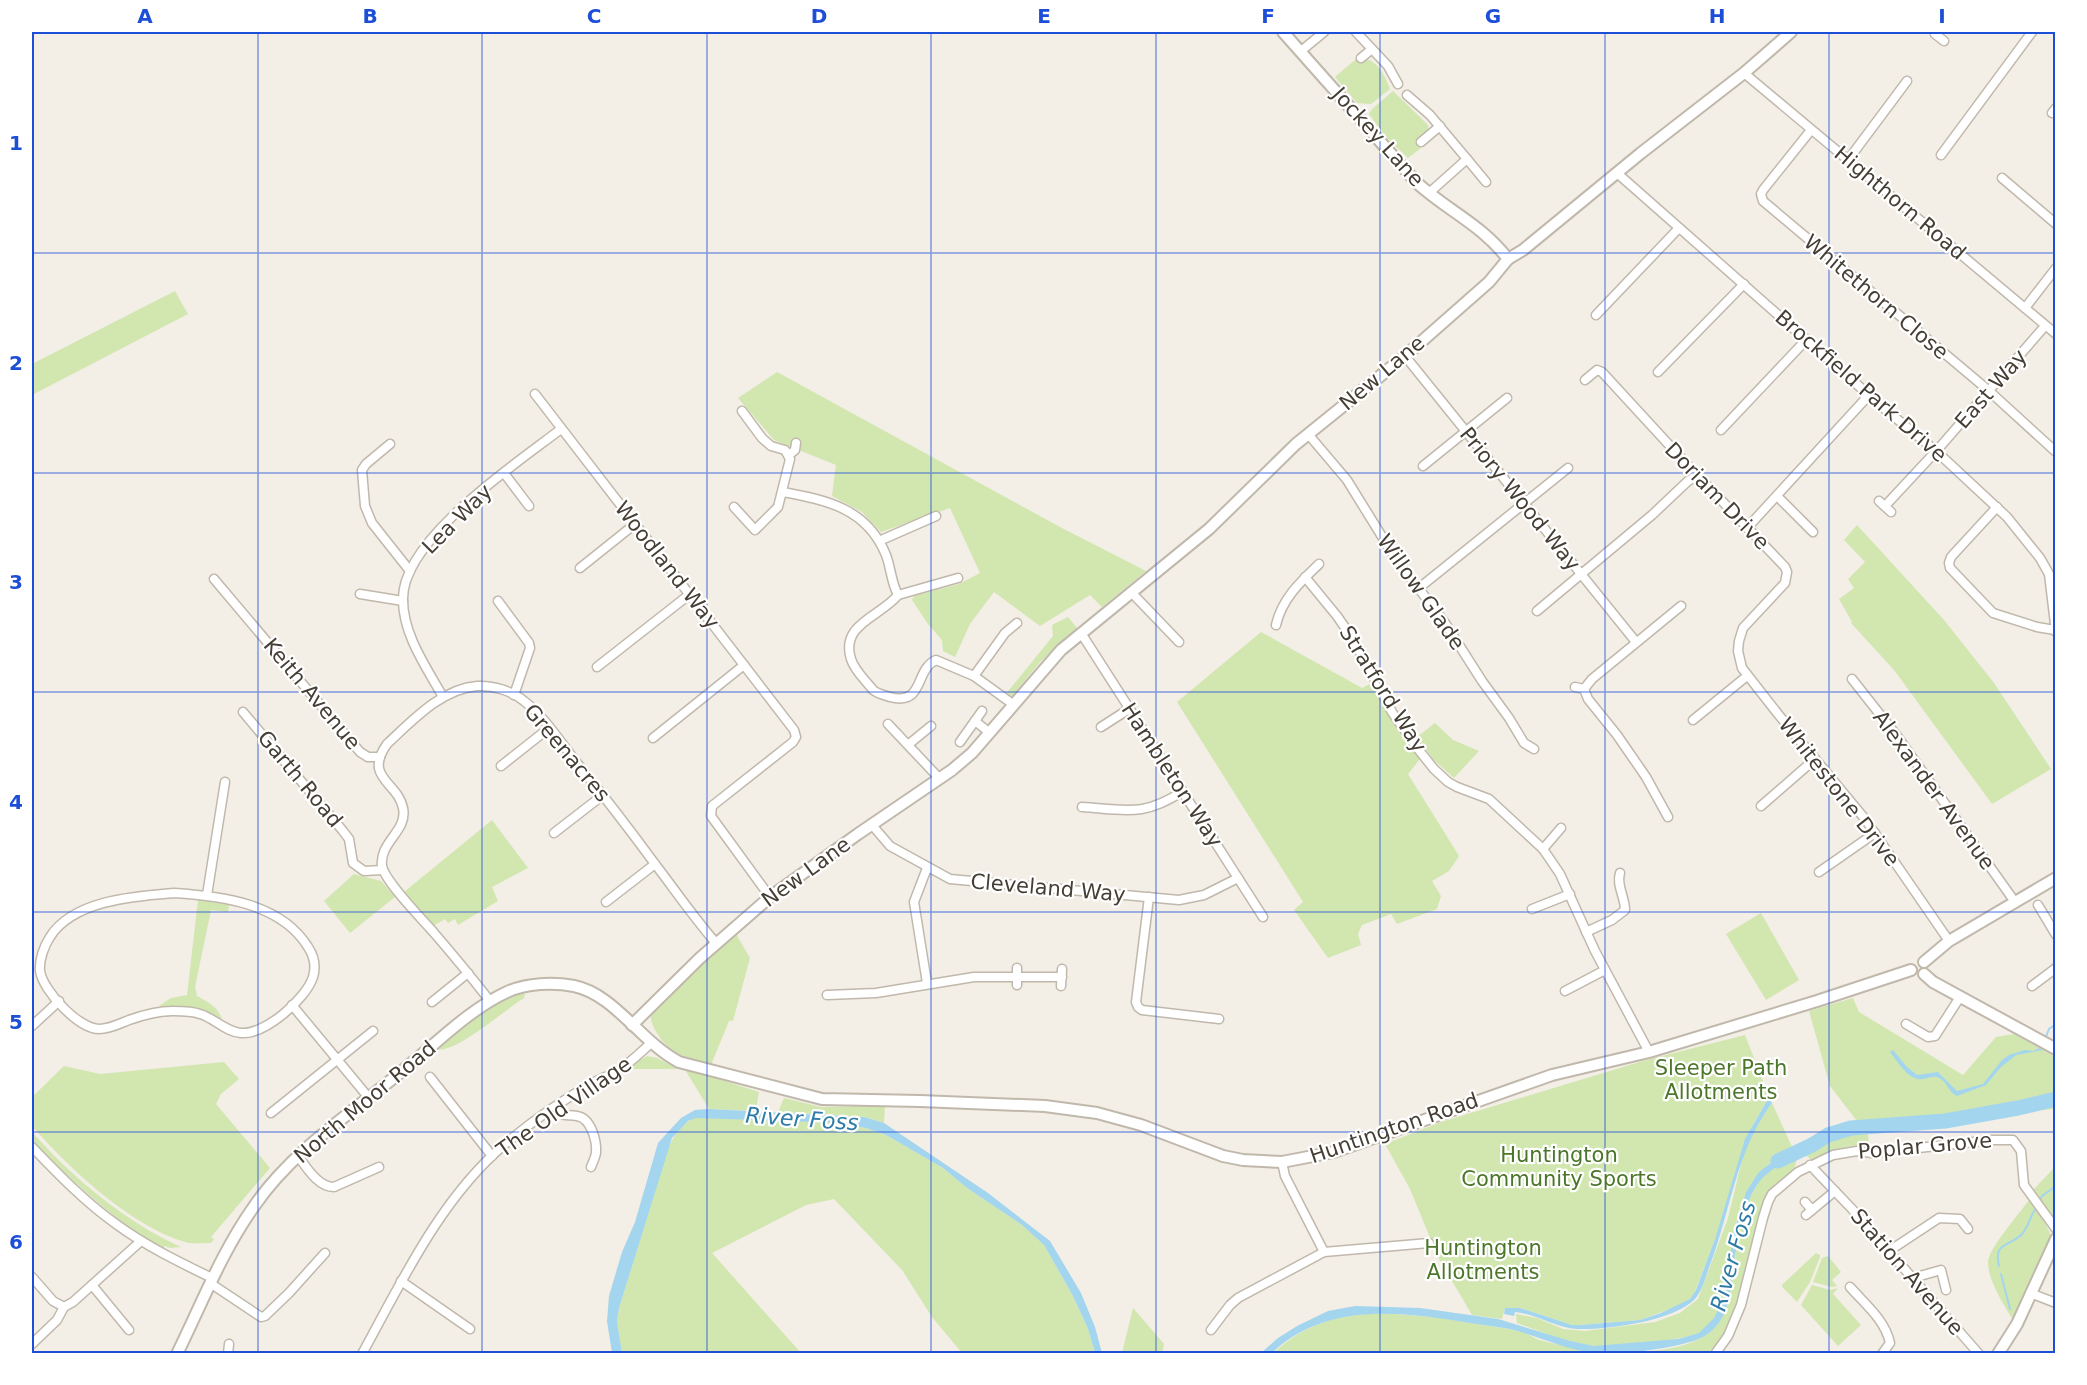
<svg xmlns="http://www.w3.org/2000/svg" width="2087" height="1385" viewBox="0 0 2087 1385" font-family="'DejaVu Sans',sans-serif">
<style>
.green{fill:#d1e7af}
.water{fill:#a3d5ef}
.lines{fill:none;stroke-linecap:round;stroke-linejoin:round}
.stream{stroke:#a3d5ef;stroke-width:2}
.river{stroke:#a3d5ef;stroke-width:15}
.minor-casing{stroke:#c1b8ac;stroke-width:11}
.tertiary-casing{stroke:#c1b8ac;stroke-width:14}
.minor{stroke:#fff;stroke-width:8}
.tertiary{stroke:#fff;stroke-width:10}
.grid{fill:none;stroke:#1d4ed8;stroke-width:1.5;stroke-opacity:0.55}
.labels{text-anchor:middle;dominant-baseline:central;stroke-width:4.5;stroke-linejoin:round;paint-order:stroke}
.street-label{font-size:21px;fill:#453e35;stroke:#fff}
.park-label{font-size:21px;fill:#4c762a;stroke:#fff}
.water-label{font-size:22px;font-style:italic;fill:#2e7ca7;stroke:#fff}
.neatline{fill:none;stroke:#1d4ed8;stroke-width:2}
.grid-label{font-size:20px;text-anchor:middle;font-weight:bold;fill:#1d4ed8}
</style>
<rect width="100%" height="100%" fill="#f3eee6"/>
<g class="green">
<path d="M1356,59L1361,63L1367,59C1379,63 1386,78 1390,89L1371,104L1357,103L1335,77Z"/>
<polygon points="1393,91 1428,125 1428,131 1416,142 1421,148 1408,158 1387,138 1369,114 1372,109"/>
<polygon points="175,291 188,314 32,395 32,364"/>
<polygon points="777,372 1060,527 1146,571 1102,607 1090,595 1040,626 994,592 970,624 955,657 943,651 942,640 928,624 912,600 914,596 959,584 980,573 950,508 881,532 862,512 832,496 836,465 774,440 738,398"/>
<polygon points="1857,525 1944,620 1994,683 2051,769 1992,804 1894,670 1851,623 1852,622 1839,599 1854,588 1848,579 1865,562 1844,540"/>
<polygon points="1068,617 1077,628 1040,662 1013,695 1009,697 1005,695 1053,636 1052,625"/>
<polygon points="1261,632 1362,688 1370,684 1400,734 1420,759 1408,774 1459,856 1449,871 1432,881 1441,896 1437,909 1397,924 1391,914 1362,925 1358,934 1361,945 1328,958 1294,910 1303,902 1177,702"/>
<polygon points="1435,723 1453,740 1479,751 1454,778 1434,760 1417,737"/>
<polygon points="492,820 528,868 492,887 498,901 458,925 455,919 448,923 445,919 433,926 404,892"/>
<polygon points="354,874 381,881 395,897 350,933 324,901"/>
<path d="M198,900L229,905L228,912L211,910L195,987L197,996C208,1002 218,1007 222,1019C199,1009 183,1007 159,1006L171,998L187,995Z"/>
<polygon points="1761,913 1799,980 1766,1000 1726,934"/>
<path d="M736,934L750,958L733,1021H729L711,1065C688,1058 670,1055 657,1033C654,1028 650,1021 651,1015C654,1002 723,946 736,934Z"/>
<path d="M522,993L525,994L524,998C507,1008 455,1054 438,1049C450,1032 501,997 522,993Z"/>
<path d="M1853,998L1859,1012L1963,1075L1996,1037L2014,1034L2055,1057V1109L2014,1112L1868,1134L1869,1148C1838,1142 1838,1154 1811,1160L1802,1151C1813,1149 1819,1144 1829,1139C1839,1134 1855,1134 1867,1134L1830,1086L1809,1011Z"/>
<polygon points="1745,1035 1769,1097 1754,1123 1738,1165 1715,1239 1694,1294 1690,1299 1678,1306 1640,1320 1581,1325 1572,1325 1520,1308 1505,1308 1502,1319 1472,1315 1438,1257 1410,1189 1385,1144 1441,1122 1646,1060"/>
<polygon points="647,1056 657,1058 678,1069 632,1069 637,1062"/>
<path d="M224,1062L239,1079L221,1094L216,1104L270,1168L211,1237L214,1239L211,1243C204,1243 195,1244 188,1243C131,1227 70,1169 32,1126V1097L64,1066L100,1074Z"/>
<polygon points="684,1068 759,1092 756,1111 709,1109"/>
<polygon points="784,1098 821,1107 885,1106 884,1123 864,1117 778,1112"/>
<path d="M1772,1103L1793,1149C1725,1183 1739,1238 1723,1300C1720,1311 1711,1322 1705,1332C1671,1341 1629,1349 1594,1346C1567,1343 1542,1332 1517,1323L1516,1314L1537,1318L1563,1329L1585,1331L1655,1322L1680,1313L1698,1299L1728,1218L1744,1152L1756,1126Z"/>
<path d="M697,1116L840,1123L866,1128L886,1135L943,1168L967,1188L1022,1225L1044,1245L1073,1296L1088,1329L1095,1353H962L932,1317L902,1270L834,1199L806,1205L712,1253L801,1353L622,1354L617,1322L619,1308L667,1152C673,1135 681,1125 697,1116Z"/>
<path d="M32,1132C73,1178 124,1221 181,1247L170,1248L165,1246L163,1249C113,1220 72,1181 32,1140Z"/>
<path d="M1796,1154L1797,1157C1796,1161 1796,1167 1793,1170C1786,1180 1772,1184 1767,1196C1746,1241 1745,1309 1715,1348L1713,1347L1708,1353L1599,1354C1630,1352 1676,1353 1703,1337C1733,1319 1731,1281 1736,1251C1739,1229 1745,1204 1757,1185C1765,1171 1783,1164 1796,1154Z"/>
<polygon points="2055,1167 2055,1218 2033,1190"/>
<path d="M2029,1200L2035,1203L2051,1235L2013,1319L2009,1314C2001,1299 1988,1280 1988,1262C1988,1249 2020,1213 2029,1200Z"/>
<polygon points="1816,1253 1820,1255 1820,1257 1810,1282 1797,1302 1783,1288 1782,1285"/>
<polygon points="1828,1256 1841,1272 1832,1280 1837,1286 1832,1287 1813,1282 1822,1258"/>
<polygon points="1812,1285 1831,1290 1838,1288 1833,1294 1861,1325 1838,1346 1801,1305"/>
<polygon points="1133,1308 1164,1344 1162,1353 1122,1353"/>
<path d="M1381,1313L1434,1317L1509,1329L1525,1333L1539,1340L1594,1353L1272,1354C1306,1323 1336,1315 1381,1313Z"/>
</g>
<g class="water">
<path d="M2039,1048L2043,1050L2016,1055L2001,1067L1986,1085L1957,1096C1949,1093 1948,1084 1941,1079C1933,1073 1925,1081 1917,1079C1906,1076 1897,1061 1890,1052L1893,1050L1906,1066L1917,1075L1938,1072L1957,1091L1983,1084L2002,1060L2009,1055L2025,1050L2033,1051Z"/>
<path d="M1769,1097L1772,1103C1736,1151 1731,1210 1710,1265C1706,1275 1703,1290 1695,1299C1674,1321 1607,1330 1577,1329C1556,1328 1537,1314 1515,1312L1514,1316L1504,1314L1505,1308H1520L1572,1325H1581L1640,1320L1661,1313L1690,1299L1696,1290L1715,1239L1745,1139Z"/>
<polygon points="709,1109 864,1117 884,1123 988,1193 1050,1241 1081,1293 1095,1327 1102,1353 1095,1353 1088,1329 1073,1296 1044,1245 1022,1225 967,1188 943,1168 886,1135 866,1128 840,1123 696,1118 688,1121 672,1138 619,1308 617,1322 622,1353 612,1353 607,1321 609,1296 622,1252 635,1222 658,1143 681,1118 695,1110"/>
<path d="M1793,1149L1796,1154C1783,1164 1766,1171 1757,1185C1745,1203 1740,1229 1736,1250C1730,1281 1734,1322 1701,1338C1680,1348 1616,1356 1593,1353C1569,1350 1547,1340 1524,1333C1507,1327 1488,1326 1470,1323C1402,1312 1327,1301 1272,1353H1261L1278,1338L1297,1326L1328,1311L1355,1306L1420,1308L1498,1319L1570,1341L1594,1346L1678,1339L1699,1333L1714,1318L1723,1300L1734,1231L1746,1192L1759,1172L1784,1153Z"/>
</g>
<g class="lines">
<g class="stream">
<polyline points="2045,1039 2049,1029 2056,1024"/>
<polyline points="2039,1203 2042,1196 2056,1186"/>
<path d="M1999,1266C1993,1241 2010,1247 2022,1234C2029,1226 2030,1216 2036,1208"/>
<polyline points="2001,1274 2010,1309"/>
</g>
<polyline class="river" points="1778,1161 1812,1145 1828,1135 1851,1128 1945,1121 2018,1108 2056,1099"/>
<defs>
<g id="minor">
<polyline points="1356,32 1388,66 1398,84"/>
<polyline points="1935,34 1944,41"/>
<polyline points="1301,51 1324,32"/>
<polyline points="1361,58 1372,49"/>
<polyline points="1744,73 2056,334"/>
<polyline points="1407,95 1430,115 1467,159"/>
<polyline points="2052,113 2056,108"/>
<polyline points="1811,130 1763,190 1761,194 1763,201 1988,390 2056,452"/>
<polyline points="1421,142 1440,126"/>
<polyline points="1941,155 2032,32"/>
<polyline points="1848,160 1907,81"/>
<polyline points="1617,173 1886,410 1936,451 2007,517 2040,558 2049,574 2056,632"/>
<polyline points="2002,178 2056,224"/>
<polyline points="1429,193 1467,159 1486,182"/>
<polyline points="2025,308 2056,268"/>
<polyline points="1596,315 1679,228"/>
<polyline points="1405,356 1636,642"/>
<polyline points="1658,372 1744,284"/>
<polyline points="1585,380 1597,370 1602,372 1694,472 1695,477 1702,480 1785,567 1787,572 1785,583 1743,628 1739,641 1738,651 1742,668 1778,714 1865,819 1949,941"/>
<polyline points="535,394 794,730 796,737 793,742 712,806 711,816 770,897"/>
<polyline points="1721,430 1807,339"/>
<polyline points="1308,434 1347,480 1394,556 1445,623 1482,681 1509,718 1524,743 1534,749"/>
<polyline points="390,444 366,464 362,470 365,506 372,523 410,571"/>
<polyline points="789,455 795,450 796,443"/>
<polyline points="1423,466 1507,398"/>
<polyline points="504,473 529,506"/>
<path d="M783,492C826,500 867,508 886,555C891,568 891,582 898,595"/>
<polyline points="1777,496 1813,532"/>
<polyline points="1879,501 1891,512"/>
<polyline points="1885,506 1939,448 2045,326"/>
<polyline points="734,507 755,530 778,507 790,459 785,450 771,446 762,438 742,411"/>
<polyline points="1997,507 1951,557 1949,563 1950,568 1993,613 2037,627 2055,630"/>
<polyline points="1747,528 1869,395"/>
<polyline points="879,541 936,516"/>
<polyline points="580,568 635,524"/>
<polyline points="1305,577 1337,616 1353,639 1392,712 1414,744 1434,769 1448,782 1457,787 1489,799 1543,849 1560,874 1595,951 1649,1052"/>
<polyline points="214,579 360,752 368,757 380,757"/>
<polyline points="1419,588 1568,468"/>
<polyline points="1131,592 1179,642"/>
<polyline points="360,594 403,601"/>
<path d="M898,595C880,617 840,624 851,659C854,670 866,681 873,690C878,694 884,695 890,697C925,706 914,670 936,660L974,676L1014,705"/>
<polyline points="898,595 958,578"/>
<polyline points="498,601 529,643 530,648 514,695"/>
<polyline points="1537,611 1652,515 1688,481 1695,477"/>
<path d="M1276,625C1282,599 1300,582 1319,564"/>
<polyline points="1081,633 1263,917"/>
<polyline points="597,667 690,594"/>
<polyline points="974,676 1005,633 1017,623"/>
<polyline points="1852,679 1897,736 2015,902"/>
<polyline points="1575,687 1584,689"/>
<path d="M443,697C427,668 403,635 403,600C401,540 517,463 561,429"/>
<polyline points="243,712 343,831 349,839 353,863 364,871 383,870"/>
<polyline points="1693,720 1747,676"/>
<polyline points="975,721 990,733"/>
<polyline points="888,724 939,778"/>
<polyline points="1101,727 1129,709"/>
<polyline points="653,738 744,665"/>
<polyline points="960,742 982,711"/>
<polyline points="909,744 931,726"/>
<polyline points="501,766 549,728"/>
<polyline points="1761,806 1815,759"/>
<path d="M1082,807C1126,810 1144,817 1183,791"/>
<polyline points="1668,817 1646,777 1617,735 1588,699 1584,689 1592,679 1681,606"/>
<polyline points="872,825 890,846 950,879 1179,900 1204,895 1238,878"/>
<polyline points="554,833 603,795"/>
<polyline points="1543,849 1561,828"/>
<polyline points="1819,872 1875,833"/>
<path d="M174,893C221,896 281,903 308,947C314,956 316,967 313,977C306,999 265,1035 241,1033C226,1032 214,1018 200,1014C192,1011 182,1011 173,1011C158,1011 143,1015 129,1020C119,1024 110,1029 99,1029C79,1029 43,991 40,971C39,960 44,946 50,937C73,900 136,896 174,893Z"/>
<polyline points="207,895 225,782"/>
<polyline points="1149,897 1136,1002 1138,1007 1142,1010 1219,1019"/>
<polyline points="606,902 655,864"/>
<polyline points="2038,905 2056,935"/>
<polyline points="1532,909 1570,894"/>
<path d="M1586,932L1612,920L1625,910C1625,897 1616,885 1620,873"/>
<polyline points="1017,968 1017,985"/>
<polyline points="927,983 914,902 927,868"/>
<polyline points="1061,986 1062,969"/>
<polyline points="2032,986 2056,968"/>
<polyline points="1565,991 1605,970"/>
<polyline points="827,995 876,993 974,977 1062,977"/>
<path d="M490,1001C472,978 454,956 435,934C423,920 385,882 382,866C379,842 408,831 403,808C398,782 363,778 387,744C412,721 441,689 477,686C493,685 512,691 524,701C545,717 561,743 577,763C604,796 630,830 655,864C675,890 694,918 716,943"/>
<polyline points="432,1002 468,973"/>
<polyline points="292,1005 369,1098"/>
<polyline points="1906,1024 1928,1037 1935,1036 1960,997"/>
<polyline points="32,1026 59,1001"/>
<polyline points="430,1077 492,1156"/>
<path d="M555,1109C565,1118 565,1114 577,1116C591,1118 597,1141 596,1153C595,1158 593,1162 591,1167"/>
<polyline points="271,1113 373,1031"/>
<path d="M32,1147C58,1174 85,1202 116,1224C146,1246 179,1262 212,1278"/>
<path d="M298,1156C307,1168 318,1187 334,1187L379,1167"/>
<polyline points="1282,1162 1285,1176 1324,1252"/>
<polyline points="1810,1165 1852,1209 1979,1354"/>
<polyline points="1805,1202 1812,1210"/>
<polyline points="1806,1215 1835,1191"/>
<polyline points="1889,1251 1939,1218 1960,1219 1968,1229"/>
<polyline points="32,1277 53,1301 64,1307"/>
<polyline points="1913,1278 1941,1270 1946,1290"/>
<polyline points="401,1281 470,1329"/>
<polyline points="210,1283 261,1317 265,1316 289,1293 325,1253"/>
<polyline points="92,1285 129,1330"/>
<path d="M1850,1287C1866,1305 1885,1320 1890,1343L1882,1354"/>
<polyline points="2030,1293 2056,1303"/>
<polyline points="1211,1330 1230,1305 1238,1298 1324,1252 1429,1243"/>
<polyline points="32,1344 57,1320 64,1307 73,1302 141,1241"/>
<polyline points="228,1354 229,1344"/>
<path d="M362,1354C402,1281 441,1198 505,1144C530,1123 563,1100 591,1084C599,1079 608,1076 616,1072C629,1064 640,1053 651,1043"/>
<polyline points="1715,1354 1728,1336 1741,1305 1763,1218 1768,1202 1772,1194 1798,1172 1833,1155 1857,1151 1872,1153 1992,1140 2013,1140 2021,1151 2024,1185 2056,1229"/>
</g>
<g id="tertiary">
<path d="M1283,32L1417,183C1448,211 1481,224 1508,259"/>
<polyline points="1924,962 1949,941 2056,878"/>
<polyline points="1924,974 1933,982 2056,1049"/>
<polyline points="632,1025 700,958 770,897 858,834 952,770 972,753 1061,650 1209,529 1296,444 1405,356 1489,282 1508,259 1523,250 1641,153 1744,73 1791,32"/>
<path d="M177,1354C202,1303 222,1251 255,1205C293,1150 352,1113 402,1071C435,1045 468,1010 507,992C527,983 553,982 574,986C614,994 641,1042 679,1062L822,1099L920,1101L1045,1106L1097,1113L1141,1125L1223,1156L1243,1160L1282,1162L1334,1152L1552,1075L1649,1052L1817,1001L1911,970"/>
<polyline points="1998,1354 2017,1324 2056,1239"/>
</g>
</defs>
<use href="#minor" class="minor-casing"/>
<use href="#tertiary" class="tertiary-casing"/>
<use href="#minor" class="minor"/>
<use href="#tertiary" class="tertiary"/>
</g>
<path class="grid" d="M258,32V1354M482,32V1354M707,32V1354M931,32V1354M1156,32V1354M1380,32V1354M1605,32V1354M1829,32V1354M32,253H2056M32,473H2056M32,692H2056M32,912H2056M32,1132H2056"/>
<g class="labels">
<g class="street-label">
<text transform="translate(1378 137) rotate(48)">Jockey Lane</text>
<text transform="translate(1900 203) rotate(40)">Highthorn Road</text>
<text transform="translate(1876 297) rotate(40)">Whitethorn Close</text>
<text transform="translate(1382 373) rotate(-40)">New Lane</text>
<text transform="translate(1861 386) rotate(41)">Brockfield Park Drive</text>
<text transform="translate(1991 389) rotate(-49)">East Way</text>
<text transform="translate(1717 496) rotate(46)">Doriam Drive</text>
<text transform="translate(1520 499) rotate(51)">Priory Wood Way</text>
<text transform="translate(457 519) rotate(-45)">Lea Way</text>
<text transform="translate(667 565) rotate(52)">Woodland Way</text>
<text transform="translate(1421 592) rotate(55)">Willow Glade</text>
<text transform="translate(1383 689) rotate(58)">Stratford Way</text>
<text transform="translate(312 694) rotate(50)">Keith Avenue</text>
<text transform="translate(567 753) rotate(50)">Greenacres</text>
<text transform="translate(1172 775) rotate(57)">Hambleton Way</text>
<text transform="translate(300 779) rotate(50)">Garth Road</text>
<text transform="translate(1934 790) rotate(54)">Alexander Avenue</text>
<text transform="translate(1839 792) rotate(52)">Whitestone Drive</text>
<text transform="translate(806 872) rotate(-36)">New Lane</text>
<text transform="translate(1048 888) rotate(5)">Cleveland Way</text>
<text transform="translate(365 1102) rotate(-40)">North Moor Road</text>
<text transform="translate(564 1107) rotate(-35)">The Old Village</text>
<text transform="translate(1394 1128) rotate(-19)">Huntington Road</text>
<text transform="translate(1925 1146) rotate(-5)">Poplar Grove</text>
<text transform="translate(1907 1272) rotate(49)">Station Avenue</text>
</g>
<g class="park-label">
<text x="1721" y="1068">Sleeper Path<tspan x="1721" dy="24">Allotments</tspan></text>
<text x="1559" y="1155">Huntington<tspan x="1559" dy="24">Community Sports</tspan></text>
<text x="1483" y="1248">Huntington<tspan x="1483" dy="24">Allotments</tspan></text>
</g>
<g class="water-label">
<text transform="translate(802 1119) rotate(4)">River Foss</text>
<text transform="translate(1733 1256) rotate(-74)">River Foss</text>
</g>
</g>
<rect width="2087" height="1385" fill="none" stroke="#ffffff" stroke-width="66"/>
<rect x="33" y="33" width="2021" height="1319" class="neatline"/>
<g class="grid-label">
<text x="145" y="23">A</text>
<text x="370" y="23">B</text>
<text x="594" y="23">C</text>
<text x="819" y="23">D</text>
<text x="1044" y="23">E</text>
<text x="1268" y="23">F</text>
<text x="1493" y="23">G</text>
<text x="1717" y="23">H</text>
<text x="1942" y="23">I</text>
<text x="16" y="150">1</text>
<text x="16" y="370">2</text>
<text x="16" y="589">3</text>
<text x="16" y="809">4</text>
<text x="16" y="1029">5</text>
<text x="16" y="1249">6</text>
</g>
</svg>
